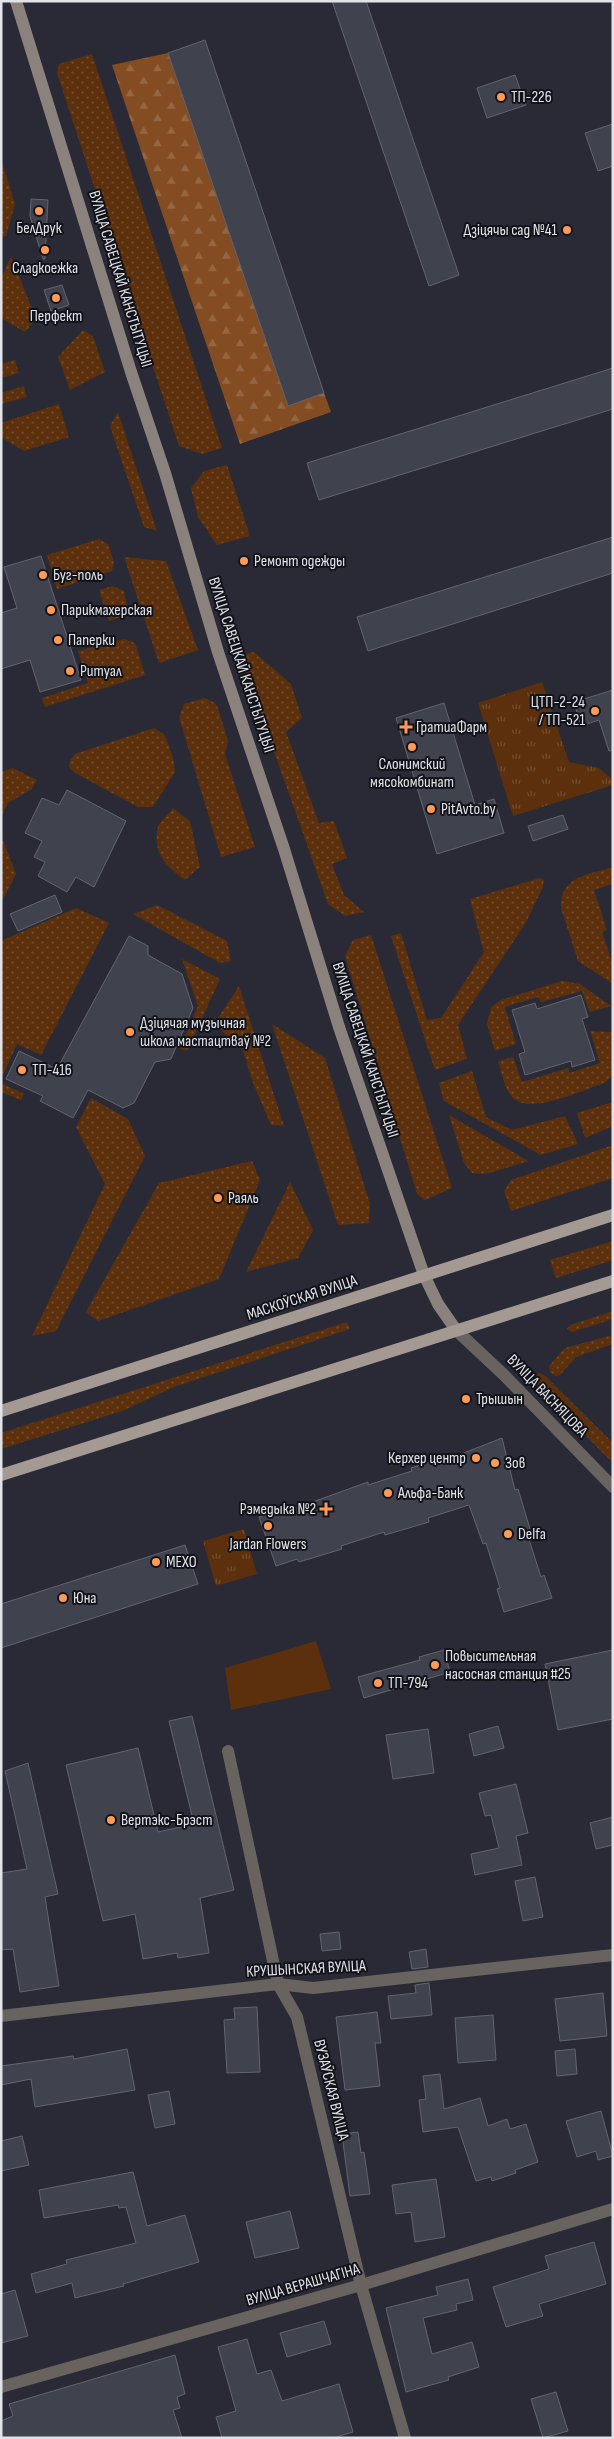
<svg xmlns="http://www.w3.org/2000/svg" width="614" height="2439" viewBox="0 0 614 2439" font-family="'Sofia Sans Condensed',sans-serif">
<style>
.grass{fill:url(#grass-dots)}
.forest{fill:url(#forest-firs)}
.park{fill:url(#park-tufts)}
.pitch{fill:#5c300c}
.building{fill:#40424d;stroke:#626470}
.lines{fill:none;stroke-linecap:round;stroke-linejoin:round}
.street{stroke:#68635f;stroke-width:12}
.secondary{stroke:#8b827d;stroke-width:12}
.primary{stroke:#a59a93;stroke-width:12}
.poi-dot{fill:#fe9c57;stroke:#121318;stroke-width:2}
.labels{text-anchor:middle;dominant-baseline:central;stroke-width:4;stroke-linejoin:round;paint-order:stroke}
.poi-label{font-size:16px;fill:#e2e3ea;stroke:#121318;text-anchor:start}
.street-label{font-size:16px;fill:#e2e3ea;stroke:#121318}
</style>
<defs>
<pattern id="grass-dots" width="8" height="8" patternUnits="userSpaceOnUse" patternTransform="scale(1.25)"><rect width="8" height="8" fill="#5c300c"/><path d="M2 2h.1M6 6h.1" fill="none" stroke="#734e30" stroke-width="1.8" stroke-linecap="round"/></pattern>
<pattern id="forest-firs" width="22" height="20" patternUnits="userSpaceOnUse" patternTransform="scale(1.25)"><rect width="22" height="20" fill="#844c22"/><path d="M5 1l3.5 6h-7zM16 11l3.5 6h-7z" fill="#956642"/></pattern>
<pattern id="park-tufts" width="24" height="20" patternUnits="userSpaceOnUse" patternTransform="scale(1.25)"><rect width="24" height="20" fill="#5c300c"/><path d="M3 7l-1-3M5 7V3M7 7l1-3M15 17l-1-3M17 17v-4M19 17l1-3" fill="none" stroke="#734e30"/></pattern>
</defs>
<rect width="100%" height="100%" fill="#292a35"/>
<g class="grass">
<polygon points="92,54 222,448 202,454 179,446 57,73 59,64"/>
<polygon points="1,159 15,204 6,236 1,237"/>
<polygon points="11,256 36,319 25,332 1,318 1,279"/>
<polygon points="83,330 93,336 105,372 70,390 58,357"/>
<polygon points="15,360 19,373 1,378 1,364"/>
<polygon points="24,386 27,397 1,404 1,393"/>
<polygon points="59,404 69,437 24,451 1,437 1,423"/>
<polygon points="118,412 157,531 144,527 110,426"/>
<polygon points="227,465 250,536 217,545 198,517 191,488 204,471"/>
<polygon points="99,539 108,544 114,562 112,571 57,589 47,555"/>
<polygon points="124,557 166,561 198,650 159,663"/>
<polygon points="113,586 124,591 128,610 123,616 109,621 99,590"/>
<polygon points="124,639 135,643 145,675 45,707 42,698 88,683 78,651"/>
<polygon points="254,652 291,684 302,718 286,732 319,823 334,821 347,858 332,864 344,895 364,912 345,916 328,904 240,655"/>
<polygon points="205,698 215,703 218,708 228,741 225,754 255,847 221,857 179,717 184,704"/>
<polygon points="154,728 165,735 174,761 175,772 153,807 138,807 75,773 69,767 70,760 75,754"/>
<polygon points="13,768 37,780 32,789 8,803 1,817 1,772"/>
<path d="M173,808L190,821L200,867L185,880C166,866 152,853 158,827C160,821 169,814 173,808Z"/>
<polygon points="1,835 16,874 1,903"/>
<path d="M613,867V884L594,890L607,930L602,932L613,965V984L578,961L561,908C560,876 588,875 613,867Z"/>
<polygon points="540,878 544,880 543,887 525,924 458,1025 467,1059 435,1070 391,936 401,933 427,1020 441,1018 484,952 470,899"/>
<polygon points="157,905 227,941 231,961 220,963 133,914"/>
<polygon points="76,908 109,923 41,1055 17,1044 1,1079 1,941"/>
<polygon points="371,935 452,1188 425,1200 417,1194 345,956 353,940"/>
<polygon points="182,959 220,979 187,1051 180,1049 198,1006"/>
<polygon points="562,981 580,984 611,1006 590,1012 582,991 541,1002 538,997 505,1007 516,1044 495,1051 487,1024 491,1007 501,1000"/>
<polygon points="239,986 284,1126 271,1125 253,1083 240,1041 224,1033 216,1021"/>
<polygon points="272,1024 325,1058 370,1204 369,1223 338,1225"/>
<path d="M590,1031L613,1032V1076L604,1083C583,1090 529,1116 512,1097C504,1088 502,1072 498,1061L513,1057L522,1082L568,1068L570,1073L600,1063Z"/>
<polygon points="472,1071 486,1117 512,1130 565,1116 578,1144 541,1155 444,1101 439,1083"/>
<polygon points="1,1083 24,1094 21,1100 1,1092"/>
<polygon points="91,1098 128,1119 145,1156 56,1331 32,1336 105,1184 76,1127"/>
<polygon points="613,1102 613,1126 585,1138 577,1113"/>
<polygon points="449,1115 528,1161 529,1161 486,1174 472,1173 464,1163"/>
<polygon points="613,1145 613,1178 511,1211 504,1191 511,1180"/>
<polygon points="252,1161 260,1180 219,1279 98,1321 86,1312 159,1183"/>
<polygon points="290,1182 313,1230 298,1258 246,1272"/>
<polygon points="613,1241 613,1260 556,1278 550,1260"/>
<polygon points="613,1311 613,1319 572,1332 567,1329 570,1325"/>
<polygon points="347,1322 350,1329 174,1387 122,1411 1,1449 1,1433"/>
<polygon points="613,1335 613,1344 576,1357 560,1375 556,1376 550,1372 549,1366 565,1348"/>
<polygon points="540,1373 545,1376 613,1443 613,1463 536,1385 534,1376"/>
</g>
<polygon class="forest" points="168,53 288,405 324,393 331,412 240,444 112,65"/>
<g class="park">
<polygon points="542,682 569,762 599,768 613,780 613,785 513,816 478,703"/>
<polygon points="244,1529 257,1574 216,1586 203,1541"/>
</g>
<polygon class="pitch" points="316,1641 331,1689 231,1710 225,1668"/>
<g class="building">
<polygon points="332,1 366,1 459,275 429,286"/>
<polygon points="205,40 324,393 288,406 168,53"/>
<polygon points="515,75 526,105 487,118 477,88"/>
<polygon points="613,124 613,166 598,171 585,133"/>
<polygon points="31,199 48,200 45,259 43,259 30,216"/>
<polygon points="62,285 69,305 51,311 44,290"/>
<polygon points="613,368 613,409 319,500 307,463"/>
<polygon points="613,537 613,573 368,651 357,617"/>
<polygon points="41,556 81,680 40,692 30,660 1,669 1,613 17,608 4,567"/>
<polygon points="613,690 613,750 609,751 599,720 581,726 574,702"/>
<polygon points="444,703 475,805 494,799 504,833 437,854 396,718"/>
<polygon points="67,790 126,821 94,887 76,877 67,892 38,876 45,862 34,857 42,841 25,833 42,798 59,805"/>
<polygon points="563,815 568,829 533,841 528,826"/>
<polygon points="55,895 62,912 18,931 10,914"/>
<polygon points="129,936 148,946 148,955 182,974 193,1008 171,1059 155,1062 134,1103 123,1108 88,1090 73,1118 40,1101 43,1096 6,1079 19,1051 57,1069"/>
<polygon points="581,995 588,1017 582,1019 595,1060 572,1067 571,1061 525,1075 519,1054 525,1052 512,1010 535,1003 537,1009"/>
<polygon points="502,1438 515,1490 518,1489 530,1529 526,1530 541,1577 544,1575 552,1598 504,1612 497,1589 500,1588 486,1543 483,1544 469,1505 428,1518 429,1522 385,1535 384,1532 341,1546 342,1549 299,1562 297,1559 276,1566 259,1517 281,1510 282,1513 368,1482 368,1485 412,1471 411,1468 450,1455 451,1458"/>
<polygon points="185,1545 198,1584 1,1648 1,1604"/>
<polygon points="444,1650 450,1672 364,1698 358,1677 420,1660 419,1657"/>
<polygon points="613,1650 613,1719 558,1730 545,1664"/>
<polygon points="192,1716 234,1890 200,1898 209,1953 178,1958 177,1953 143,1959 135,1914 103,1921 66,1765 138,1748 158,1832 194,1824 169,1721"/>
<polygon points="498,1726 504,1748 474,1756 469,1734"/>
<polygon points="428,1729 434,1773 393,1779 386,1735"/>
<polygon points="28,1763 58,1894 45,1897 59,1986 20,1992 13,1949 1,1950 1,1873 27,1869 5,1771"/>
<polygon points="516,1784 528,1833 516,1836 522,1865 475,1875 471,1854 499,1848 491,1815 485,1816 479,1793"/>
<polygon points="613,1817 613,1845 596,1849 590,1823"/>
<polygon points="535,1877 543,1917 523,1921 515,1881"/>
<polygon points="339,1932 341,1949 322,1951 320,1934"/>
<polygon points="426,1949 428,1967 412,1969 409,1952"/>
<polygon points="429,1983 432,2015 391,2019 388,1996 416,1993 415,1985"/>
<polygon points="603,1993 607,2036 560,2041 555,1999"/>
<polygon points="257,2007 260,2072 227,2073 224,2020 235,2019 234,2008"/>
<polygon points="377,2012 381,2043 375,2043 380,2086 345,2090 336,2017"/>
<polygon points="493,2015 496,2060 458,2063 455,2018"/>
<polygon points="127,2049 135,2090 35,2107 31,2079 1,2085 1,2066 73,2056 74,2059"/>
<polygon points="575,2049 577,2074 557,2076 555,2051"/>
<polygon points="440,2074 444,2109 480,2098 488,2126 507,2119 510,2129 526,2124 538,2162 515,2170 516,2173 492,2181 491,2177 476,2181 458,2127 423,2132 419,2100 426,2099 423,2076"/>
<polygon points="169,2091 175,2124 155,2128 148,2095"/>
<polygon points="601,2111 613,2156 598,2160 596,2151 577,2157 566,2121"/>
<polygon points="358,2132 361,2153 364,2152 370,2194 350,2196 342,2134"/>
<polygon points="22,2136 29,2165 1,2171 1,2141"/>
<polygon points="133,2172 147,2226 185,2215 199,2262 123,2284 124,2286 75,2298 72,2283 36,2293 31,2274 67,2264 66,2260 136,2243 126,2207 119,2208 118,2205 44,2218 39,2190"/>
<polygon points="436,2179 445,2237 415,2242 411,2212 396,2214 392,2185"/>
<polygon points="290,2211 299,2248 255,2258 246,2222"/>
<polygon points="594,2242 606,2284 539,2304 543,2316 506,2327 493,2287 549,2269 545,2256"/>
<polygon points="468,2279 473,2300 456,2304 457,2310 423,2318 432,2354 472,2342 479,2367 448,2377 449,2380 406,2392 386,2308 438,2295 436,2287"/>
<polygon points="15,2290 28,2336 1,2343 1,2294"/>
<polygon points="324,2321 331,2344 287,2357 280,2333"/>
<polygon points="247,2339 257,2374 271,2370 282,2401 339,2384 353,2432 333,2438 222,2438 216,2417 236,2411 218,2347"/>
<polygon points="175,2355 185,2394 177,2397 180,2408 173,2410 182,2438 1,2438 1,2421 13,2416 9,2404"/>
<polygon points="556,2392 568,2431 543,2438 531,2399"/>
</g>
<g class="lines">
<g class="street">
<polyline points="456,1330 503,1374 613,1487"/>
<polyline points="228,1751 278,1984 297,2017 361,2285 405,2438"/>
<polyline points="1,2016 278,1984 313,1988 613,1955"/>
<polyline points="1,2387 361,2285 613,2209"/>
</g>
<polyline class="secondary" points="16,1 131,372 165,473 218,652 284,849 339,1027 424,1275 438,1304 456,1330"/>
<g class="primary">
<polyline points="1,1411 613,1215"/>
<polyline points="1,1475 613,1281"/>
</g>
</g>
<g class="poi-dot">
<circle cx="501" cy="97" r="5"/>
<circle cx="39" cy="211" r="5"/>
<circle cx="567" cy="230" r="5"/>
<circle cx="45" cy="250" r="5"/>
<circle cx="56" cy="298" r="5"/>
<circle cx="244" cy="561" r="5"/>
<circle cx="43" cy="575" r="5"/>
<circle cx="51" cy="610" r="5"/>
<circle cx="58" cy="640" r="5"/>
<circle cx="70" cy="671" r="5"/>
<circle cx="595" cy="711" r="5"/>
<path d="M403.5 719.5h5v5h5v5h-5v5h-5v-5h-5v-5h5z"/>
<circle cx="412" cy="747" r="5"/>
<circle cx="431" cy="809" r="5"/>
<circle cx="130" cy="1032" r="5"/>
<circle cx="22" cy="1070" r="5"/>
<circle cx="218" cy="1198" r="5"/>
<circle cx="466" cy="1399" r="5"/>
<circle cx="476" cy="1458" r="5"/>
<circle cx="495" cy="1463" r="5"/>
<circle cx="388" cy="1493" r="5"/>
<path d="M323.5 1501.5h5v5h5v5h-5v5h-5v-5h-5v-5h5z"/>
<circle cx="268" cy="1526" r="5"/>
<circle cx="508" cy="1534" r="5"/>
<circle cx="156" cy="1562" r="5"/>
<circle cx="63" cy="1598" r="5"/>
<circle cx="435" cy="1665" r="5"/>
<circle cx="378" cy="1683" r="5"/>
<circle cx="111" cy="1820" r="5"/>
</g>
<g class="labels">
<g class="poi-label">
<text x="511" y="97">ТП-226</text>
<text x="39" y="228" text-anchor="middle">БелДрук</text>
<text x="557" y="230" text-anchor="end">Дзіцячы сад №41</text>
<text x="45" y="268" text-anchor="middle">Сладкоежка</text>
<text x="56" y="316" text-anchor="middle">Перфект</text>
<text x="254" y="561">Ремонт одежды</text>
<text x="53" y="575">Буг-поль</text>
<text x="61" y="610">Парикмахерская</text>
<text x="68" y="640">Паперки</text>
<text x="80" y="671">Ритуал</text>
<text x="585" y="702" text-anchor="end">ЦТП-2-24<tspan x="585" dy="18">/ ТП-521</tspan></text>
<text x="416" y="727">ГратиаФарм</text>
<text x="412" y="764" text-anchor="middle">Слонимский<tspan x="412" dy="18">мясокомбинат</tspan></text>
<text x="441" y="809">PitAvto.by</text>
<text x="140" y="1023">Дзіцячая музычная<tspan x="140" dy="18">школа мастацтваў №2</tspan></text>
<text x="32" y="1070">ТП-416</text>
<text x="228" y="1198">Раяль</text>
<text x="476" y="1399">Трышын</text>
<text x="466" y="1458" text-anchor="end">Керхер центр</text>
<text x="505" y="1463">Зов</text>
<text x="398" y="1493">Альфа-Банк</text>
<text x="316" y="1509" text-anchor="end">Рэмедыка №2</text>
<text x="518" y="1534">Delfa</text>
<text x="268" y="1544" text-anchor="middle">Jardan Flowers</text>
<text x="166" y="1562">MEXO</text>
<text x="73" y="1598">Юна</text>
<text x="445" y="1656">Повысительная<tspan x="445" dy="18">насосная станция #25</tspan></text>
<text x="388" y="1683">ТП-794</text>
<text x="121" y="1820">Вертэкс-Брэст</text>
</g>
<g class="street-label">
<text transform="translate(120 279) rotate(73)">ВУЛІЦА САВЕЦКАЙ КАНСТЫТУЦЫІ</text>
<text transform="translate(241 665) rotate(72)">ВУЛІЦА САВЕЦКАЙ КАНСТЫТУЦЫІ</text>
<text transform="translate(365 1050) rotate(72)">ВУЛІЦА САВЕЦКАЙ КАНСТЫТУЦЫІ</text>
<text transform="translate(302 1298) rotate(-18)">МАСКОЎСКАЯ ВУЛІЦА</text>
<text transform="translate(547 1396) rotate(46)">ВУЛІЦА ВАСНЯЦОВА</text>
<text transform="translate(306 1969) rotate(-3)">КРУШЫНСКАЯ ВУЛІЦА</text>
<text transform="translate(331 2090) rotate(76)">ВУЗАЎСКАЯ ВУЛІЦА</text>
<text transform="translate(303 2285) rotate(-16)">ВУЛІЦА ВЕРАШЧАГІНА</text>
</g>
</g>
<rect width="614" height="2439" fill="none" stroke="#e2e3ea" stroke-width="5"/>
</svg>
